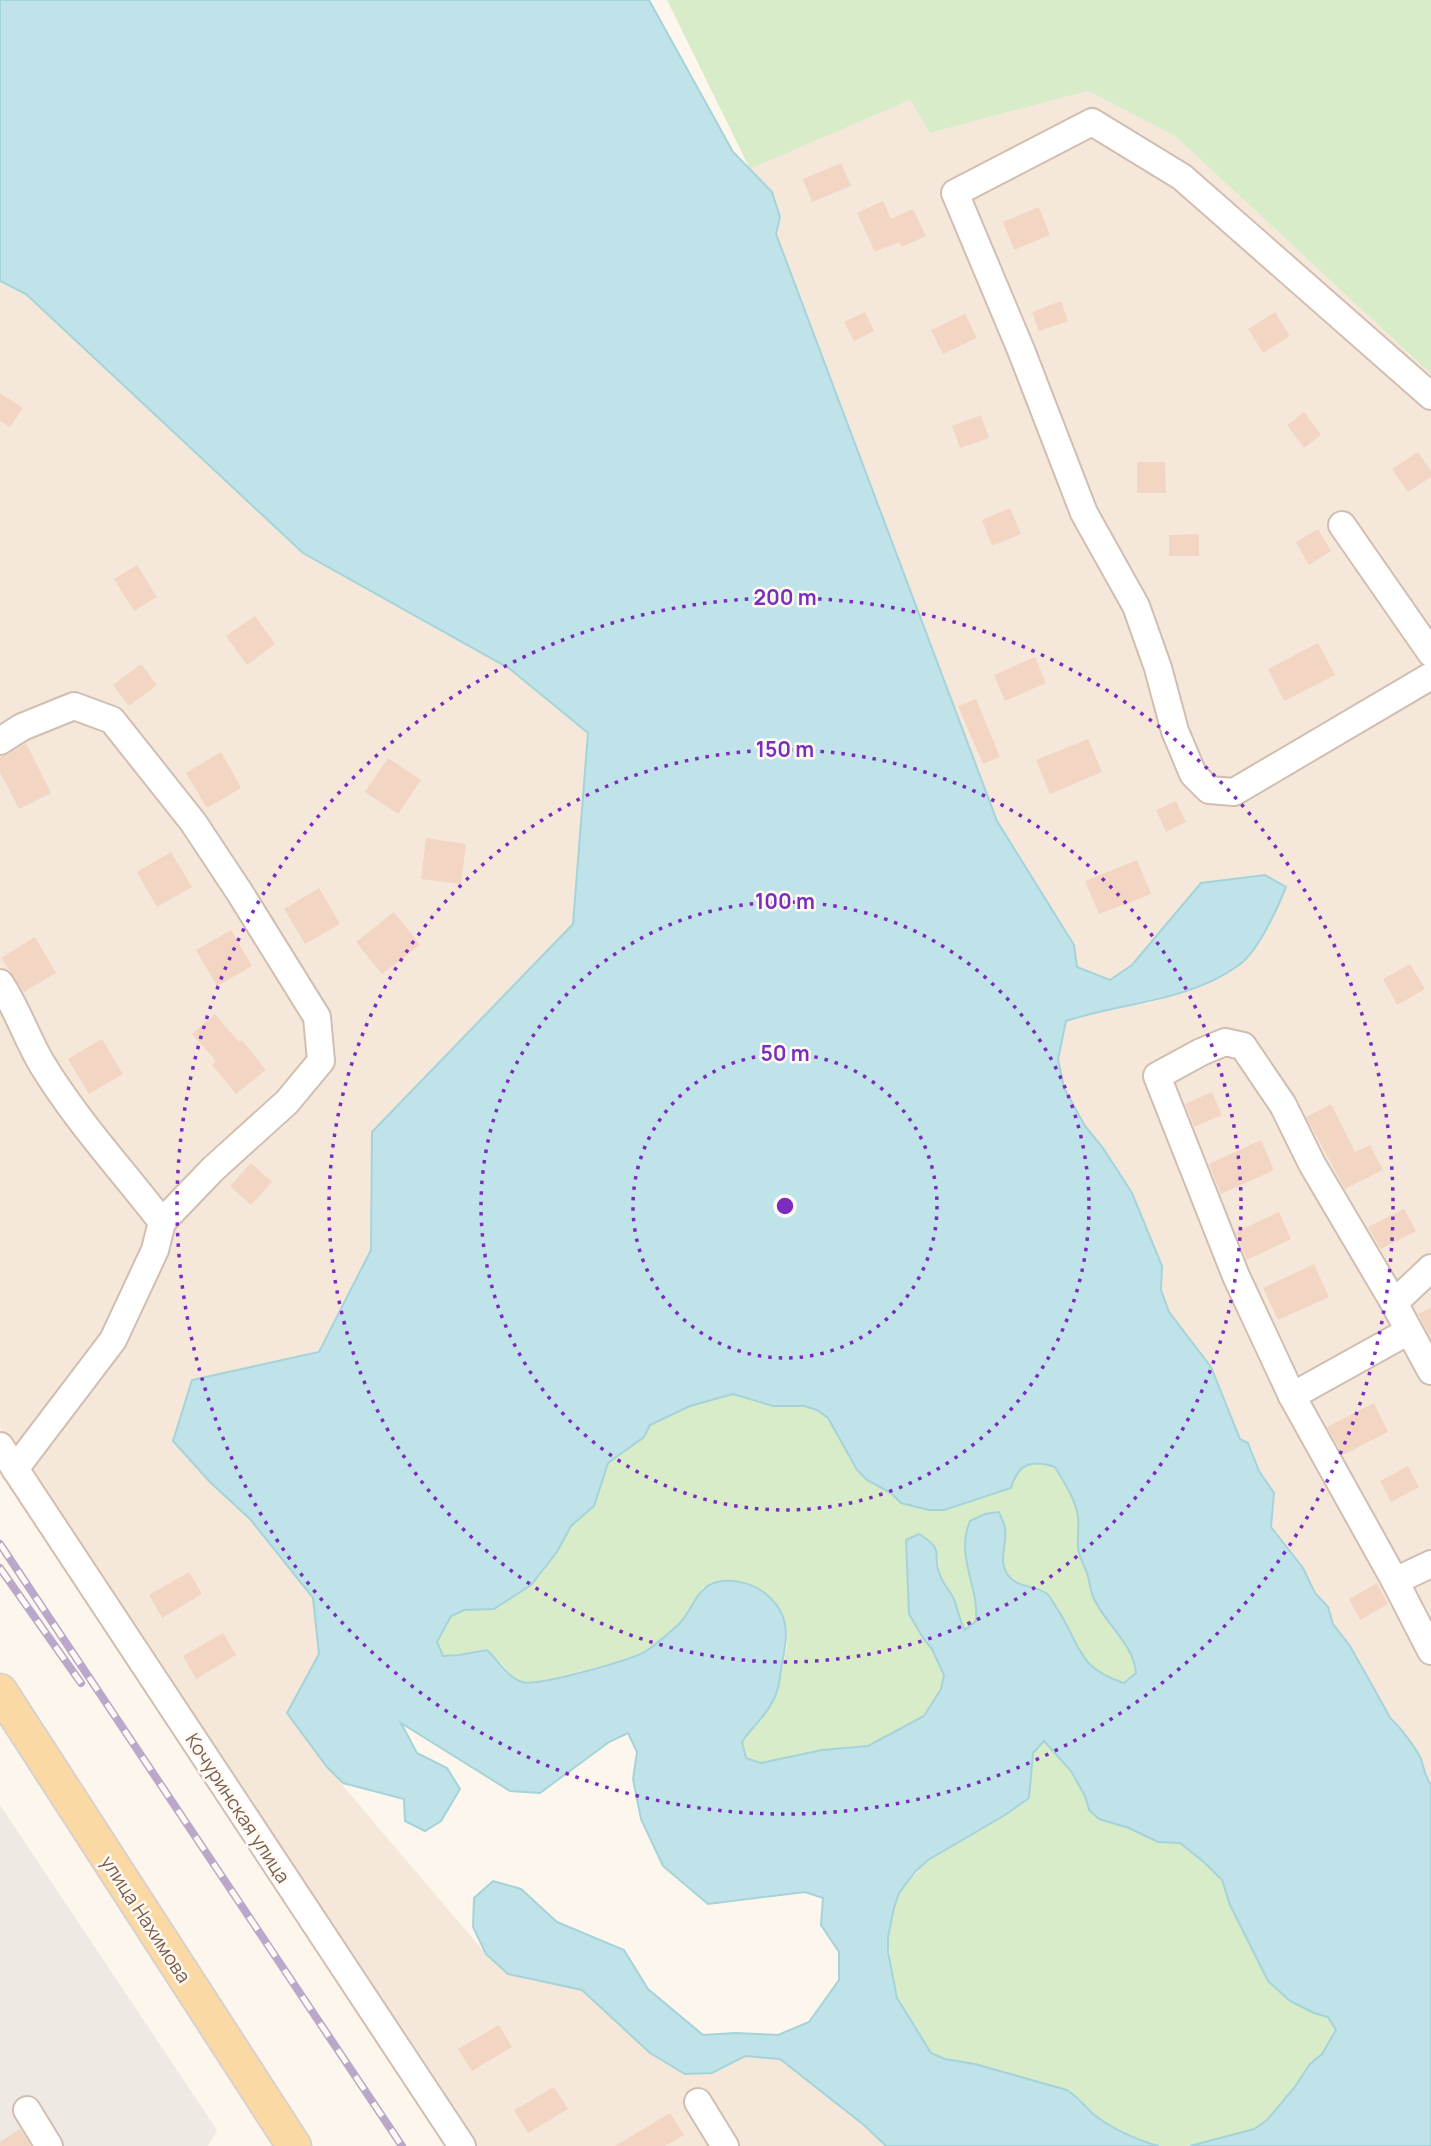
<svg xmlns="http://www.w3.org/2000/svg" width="1431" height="2146" viewBox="0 0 1431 2146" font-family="Manrope,sans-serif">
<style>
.residential{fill:#f5e8da}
.industrial{fill:#efe9e4}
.green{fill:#d8ecc9}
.water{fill:#bfe3e8;stroke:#a5d3da;stroke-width:2;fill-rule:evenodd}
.building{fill:#f3d5c3}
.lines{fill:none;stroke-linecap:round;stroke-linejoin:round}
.minor-casing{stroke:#d1beb0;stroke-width:30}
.major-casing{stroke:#dad1cd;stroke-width:37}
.minor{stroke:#fff;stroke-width:26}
.major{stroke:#fbd9a5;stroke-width:33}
.rail-casing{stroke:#b9a8c9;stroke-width:8}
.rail{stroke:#fffaf3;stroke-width:5;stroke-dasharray:16;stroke-linecap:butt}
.ring{fill:none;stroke:#7b2cbf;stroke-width:3.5;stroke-dasharray:3.5 7}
.labels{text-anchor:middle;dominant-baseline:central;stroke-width:5;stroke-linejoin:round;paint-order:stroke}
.street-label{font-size:19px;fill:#7a5c4d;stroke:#fffaf3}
.centre{fill:#7b2cbf;stroke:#fffaf3;stroke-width:3.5}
.ring-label{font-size:21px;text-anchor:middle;font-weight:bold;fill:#7b2cbf;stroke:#fffaf3;stroke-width:5;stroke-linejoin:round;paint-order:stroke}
</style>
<rect width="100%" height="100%" fill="#fdf6ec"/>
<g class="residential">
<polygon points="1088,91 1175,136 1431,374 1431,1785 1414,1745 1408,1741 1398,1724 1391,1719 1350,1646 1333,1624 1328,1607 1314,1593 1312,1584 1298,1562 1271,1527 1274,1493 1255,1463 1253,1451 1249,1443 1240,1439 1211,1367 1169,1312 1161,1290 1162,1266 1132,1193 1074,1108 1064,1088 1058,1059 1066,1021 1094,1012 1149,1003 1194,989 1230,881 1201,883 1132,965 1110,980 1077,967 1074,945 997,821 776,233 780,217 750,169 910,100 930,133"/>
<polygon points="0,281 26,294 303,553 510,669 588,733 573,924 372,1131 371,1250 319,1352 193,1380 173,1441 210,1482 250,1519 313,1598 319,1654 300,1687 327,1767 486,1954 508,1974 582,1990 650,2053 712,2073 745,2056 780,2059 864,2125 886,2146 477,2146 0,1428"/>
</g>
<polygon class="industrial" points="0,1805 217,2130 208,2146 0,2146"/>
<g class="green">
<polygon points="667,0 1431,0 1431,374 1175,136 1088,91 930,133 910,100 750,169"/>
<path d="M733,1394L772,1406H804L817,1410L828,1418L857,1470L868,1480L891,1493L901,1503L944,1510L1011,1488C1018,1464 1031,1459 1055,1467C1061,1479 1071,1492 1075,1505C1081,1519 1077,1533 1078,1548C1079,1558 1084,1564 1087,1573C1090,1582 1090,1591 1094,1599C1107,1626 1133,1643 1136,1673L1125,1683C1077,1668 1080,1647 1058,1611C1055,1605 1052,1597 1047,1593C1033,1582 1014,1590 1006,1571C1000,1558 1004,1543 1005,1529L964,1549L977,1606L976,1621L965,1630L958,1617L954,1601L939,1573L938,1556L906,1540L909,1614L923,1638L932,1649L944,1675L941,1689L924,1716L868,1746L822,1750L761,1763L746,1758L742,1743L777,1693L787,1647V1632L784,1616L764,1592L749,1585L734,1581L703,1587C695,1599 689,1612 679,1623C644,1660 617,1662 570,1674C556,1677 538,1687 523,1683C511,1679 508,1669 500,1662C483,1648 462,1655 443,1656L437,1642L451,1616L464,1610L494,1609L531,1585L557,1552L571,1526L594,1506L608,1463L644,1437L650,1425L690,1406Z"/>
<polygon points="1044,1740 1071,1771 1085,1796 1089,1810 1099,1819 1129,1828 1157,1842 1180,1843 1205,1863 1222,1880 1230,1905 1268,1981 1290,2001 1314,2013 1328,2017 1336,2030 1322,2054 1310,2064 1294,2088 1267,2120 1254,2129 1190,2146 1159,2146 1144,2142 1102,2121 1090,2112 1080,2099 1052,2086 975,2064 945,2059 931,2053 897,1998 893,1983 888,1937 894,1908 899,1893 928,1860 1005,1815 1029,1798 1033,1753"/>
</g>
<path class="water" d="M0,0H649L733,152L772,192L780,217L776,234L997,821L1074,945L1077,967L1110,980L1132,965L1201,883L1265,875L1286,887C1277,909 1258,951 1239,965C1188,1002 1124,1002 1066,1021L1058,1059L1064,1088L1085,1126L1103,1148L1132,1193L1162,1266L1161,1290L1169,1312L1211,1367L1240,1439L1248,1443L1259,1471L1274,1493L1271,1527L1303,1568L1315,1593L1328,1607L1333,1624L1350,1646L1391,1719C1399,1725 1417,1750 1421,1759C1424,1768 1425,1777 1431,1785V2146H1190L1254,2129L1267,2120L1294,2088L1310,2064L1322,2054L1336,2030L1328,2017L1314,2013L1290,2001L1268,1981L1230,1905L1222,1880L1205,1863L1180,1843L1158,1842L1129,1828L1099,1819L1089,1810L1085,1796L1071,1771L1044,1741L1033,1753L1029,1798L1005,1815L928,1860L916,1871L899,1893L894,1908L888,1937V1952L897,1998L931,2053L945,2059L975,2064L1067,2090C1078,2097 1084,2105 1092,2113C1108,2127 1139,2141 1159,2146H886L864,2125L780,2059L745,2056L712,2073L685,2074L650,2053L582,1990L508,1974L486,1954L473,1927L474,1898L493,1881L521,1889L557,1922L624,1950L648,1989L703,2035L735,2033L778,2035L809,2022L839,1980V1952L821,1925L823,1898L805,1892L708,1904L663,1866L641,1819L633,1779L637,1752L628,1733L609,1742L540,1793L510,1791L401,1723L417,1753L447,1768L460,1789L441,1821L425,1831L405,1821L404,1799L343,1783L327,1767L287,1713L319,1654L313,1598L250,1519L210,1482L173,1441L192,1380L319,1352L371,1250L372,1132L573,924L588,733L510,669L303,553L26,294L0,281ZM733,1394L773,1406H804L817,1410L828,1418L857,1470L867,1480L891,1493L901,1503L929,1510H944L1011,1488C1018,1464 1031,1459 1055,1467C1062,1479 1071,1492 1075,1505C1081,1519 1077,1533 1078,1548C1079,1558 1084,1564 1087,1573C1090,1582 1090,1591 1094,1599C1107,1626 1133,1643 1136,1673L1124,1683C1077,1668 1081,1646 1058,1610C1054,1605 1051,1596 1046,1593C1033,1584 1018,1589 1008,1575C997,1560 1008,1544 1005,1528C1004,1523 1001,1517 999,1512L985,1514L970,1521C955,1557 979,1585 976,1621L965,1630C959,1620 958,1610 954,1599C950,1591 943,1584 940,1575C931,1555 947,1551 919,1534L906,1540L909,1614L923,1638L932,1649L944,1675L941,1689L924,1716L868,1746L822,1750L761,1763L746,1758L742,1742C750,1729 764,1718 771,1704C779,1692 780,1677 782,1663C788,1637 790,1614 767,1595C755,1584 734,1578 717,1582C696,1587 693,1610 679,1624C671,1631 655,1646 646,1651C633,1660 535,1687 522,1682C507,1677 498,1660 487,1650L459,1655L443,1656L437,1642L451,1616L464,1610L494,1609L531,1585L557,1552L571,1526L594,1506L608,1463L644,1437L650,1425L690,1406Z"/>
<g class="building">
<polygon points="841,163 851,186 812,202 803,179"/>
<polygon points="883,201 891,219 913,209 926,236 902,247 899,242 875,252 857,213"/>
<polygon points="1039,207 1050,235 1014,250 1003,222"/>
<polygon points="1061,301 1068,321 1039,331 1032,312"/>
<polygon points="865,312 874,331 854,341 844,322"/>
<polygon points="1275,312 1290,336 1263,353 1248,329"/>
<polygon points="965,314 977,338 943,354 931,330"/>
<polygon points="0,393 23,408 10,427 0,421"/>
<polygon points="1304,412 1321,435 1304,448 1287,425"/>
<polygon points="981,415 989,438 960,448 952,426"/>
<polygon points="1418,452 1431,471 1431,477 1408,492 1392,469"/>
<polygon points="1137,462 1165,462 1166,493 1137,493"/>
<polygon points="1010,508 1021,534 992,546 982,520"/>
<polygon points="1318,529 1331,551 1309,565 1296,542"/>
<polygon points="1199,534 1199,556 1169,556 1169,535"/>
<polygon points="137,565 157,597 134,611 114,579"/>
<polygon points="255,616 275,644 247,665 226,636"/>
<polygon points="1318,643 1335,675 1284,701 1268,669"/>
<polygon points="1035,657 1046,683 1005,701 994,675"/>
<polygon points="141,664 157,685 129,706 113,685"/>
<polygon points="976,699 1000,757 983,764 958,706"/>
<polygon points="1088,739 1102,772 1050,794 1036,760"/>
<polygon points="26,743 51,793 19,809 0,772 0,757 8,754"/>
<polygon points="221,752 241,788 207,808 186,773"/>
<polygon points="388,758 421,780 398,814 365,792"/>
<polygon points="1176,801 1186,822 1166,832 1156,810"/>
<polygon points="426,838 466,844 461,884 421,879"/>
<polygon points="171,852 192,887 157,907 137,872"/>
<polygon points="1137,860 1151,894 1099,914 1085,881"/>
<polygon points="319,888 340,924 305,944 284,909"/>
<polygon points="394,912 420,945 382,974 356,942"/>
<polygon points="231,930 252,966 217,986 196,950"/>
<polygon points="35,937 56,973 24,992 1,958"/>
<polygon points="1410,964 1425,989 1397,1005 1383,979"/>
<polygon points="215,1014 239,1042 242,1040 266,1070 236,1094 212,1065 216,1061 192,1034"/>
<polygon points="102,1039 123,1074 89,1094 68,1059"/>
<polygon points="1212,1092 1222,1115 1194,1127 1185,1104"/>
<polygon points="1331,1104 1355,1152 1370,1145 1383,1170 1345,1189 1306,1117"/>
<polygon points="1261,1140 1274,1170 1221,1194 1209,1164"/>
<polygon points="251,1163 272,1182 251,1205 230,1186"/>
<polygon points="1404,1209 1416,1231 1381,1249 1368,1227"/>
<polygon points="1279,1212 1291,1239 1247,1260 1236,1232"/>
<polygon points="1314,1264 1329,1297 1278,1320 1263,1288"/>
<polygon points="1431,1308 1431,1338 1418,1314"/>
<polygon points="1374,1403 1388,1432 1343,1455 1327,1427"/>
<polygon points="1408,1466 1419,1487 1391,1502 1380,1481"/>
<polygon points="189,1572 202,1594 162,1618 149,1595"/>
<polygon points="1377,1583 1388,1604 1360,1620 1349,1599"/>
<polygon points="223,1633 236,1655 196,1679 183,1656"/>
<polygon points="499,2025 512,2047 472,2071 458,2049"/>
<polygon points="554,2087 568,2109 528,2133 514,2110"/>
<polygon points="670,2113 684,2135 665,2146 615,2146"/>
<polygon points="20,2129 31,2146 0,2146 0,2142"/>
</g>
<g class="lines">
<defs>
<g id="minor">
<polyline points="1431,396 1182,177 1092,122 955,193 1021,350 1084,513 1136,606 1158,668 1175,731 1193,774 1209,790 1234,792 1431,676"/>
<polyline points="1342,525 1431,653"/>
<polyline points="0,741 22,727 74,706 112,720 193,822 240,893 317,1017 321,1061 287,1102 213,1169 162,1222"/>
<path d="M0,983C17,1008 26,1037 42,1064C76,1120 122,1170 162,1222L155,1250L113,1340L15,1469"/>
<polyline points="1394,1303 1431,1268"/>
<polyline points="1431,1371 1394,1303 1312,1164 1283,1105 1243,1046 1225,1042 1201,1052 1157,1076 1236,1276 1292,1396 1395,1581 1431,1651"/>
<polyline points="1292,1396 1409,1331"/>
<polyline points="0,1446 462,2146"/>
<polyline points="1395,1581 1431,1564"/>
<polyline points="698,2102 725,2146"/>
<polyline points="27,2110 49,2146"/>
</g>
<polyline id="major" points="0,1691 294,2146"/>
</defs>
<use href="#minor" class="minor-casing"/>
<use href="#major" class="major-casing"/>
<use href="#minor" class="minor"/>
<use href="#major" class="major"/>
<defs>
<g id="rail">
<polyline points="0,1544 402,2146"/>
<polyline points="0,1568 81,1683"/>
</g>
</defs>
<use href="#rail" class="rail-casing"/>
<use href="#rail" class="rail"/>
</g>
<g class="ring">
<circle cx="785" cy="1206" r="152"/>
<circle cx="785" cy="1206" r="304"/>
<circle cx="785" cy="1206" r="456"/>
<circle cx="785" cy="1206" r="608"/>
</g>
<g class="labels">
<g class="street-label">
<text transform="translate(238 1808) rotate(57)">Кочуринская улица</text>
<text transform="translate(146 1919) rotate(57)">улица Нахимова</text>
</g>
</g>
<circle cx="785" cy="1206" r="10" class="centre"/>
<g class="ring-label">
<text x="785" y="605">200 m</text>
<text x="785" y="757">150 m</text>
<text x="785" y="909">100 m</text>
<text x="785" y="1061">50 m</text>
</g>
</svg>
